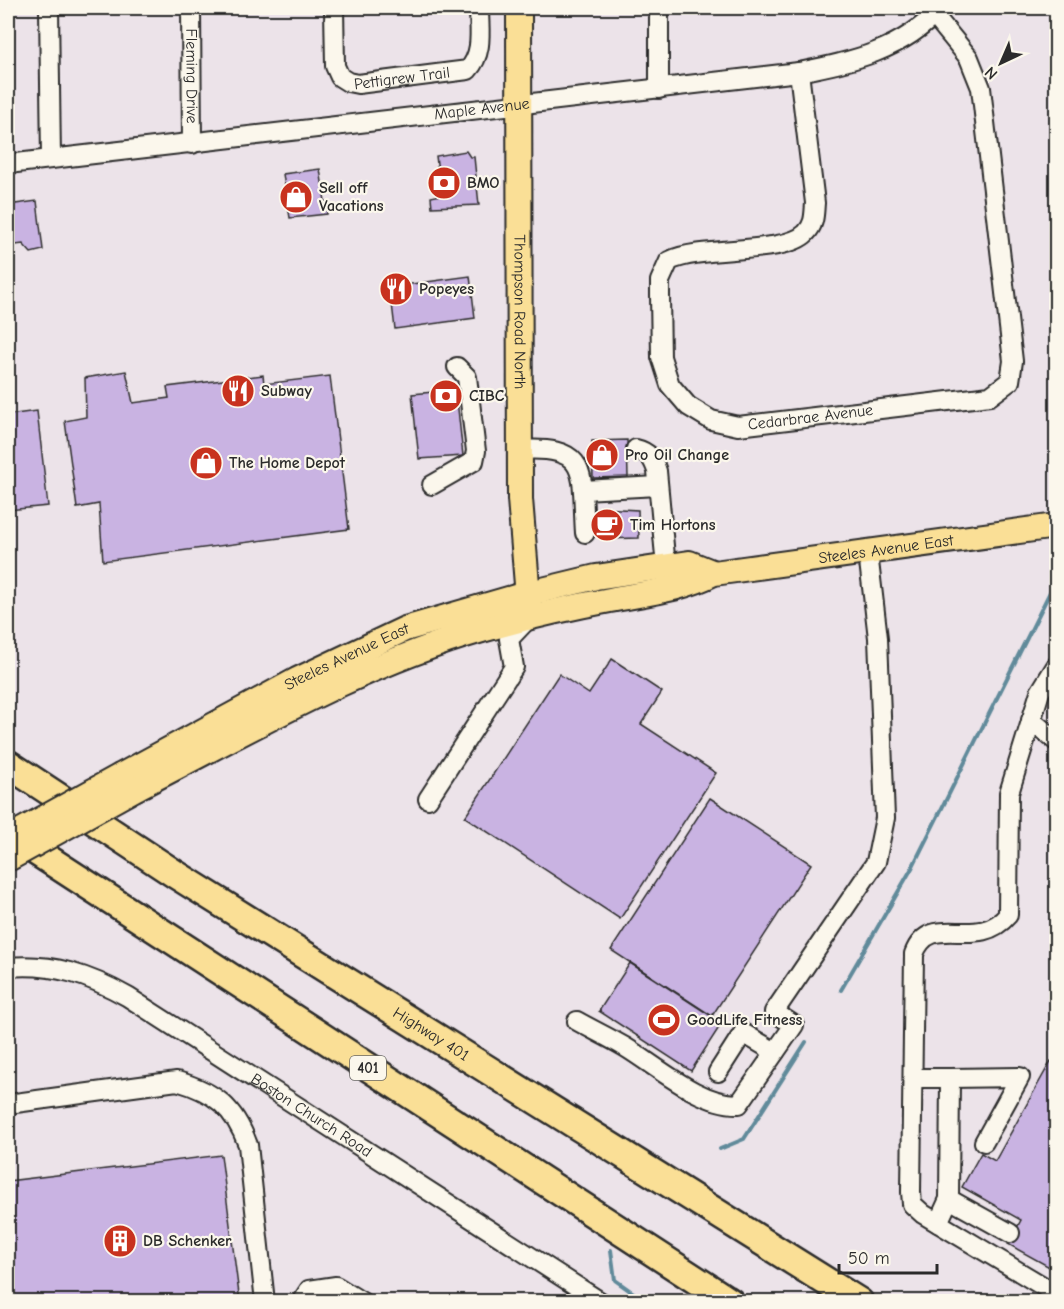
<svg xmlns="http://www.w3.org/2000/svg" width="1064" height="1309" viewBox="0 0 1064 1309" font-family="'Comic Neue',sans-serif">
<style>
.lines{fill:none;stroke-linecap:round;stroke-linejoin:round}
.stream{stroke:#608a9a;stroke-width:4}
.building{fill:#c9b3e2;stroke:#2b2b2b;stroke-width:1.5}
.minor-casing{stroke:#2b2b2b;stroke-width:22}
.major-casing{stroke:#2b2b2b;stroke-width:28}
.highway-casing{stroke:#2b2b2b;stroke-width:32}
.minor{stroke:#fbf7ec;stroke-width:18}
.major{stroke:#fadf96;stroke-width:24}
.highway{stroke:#fadf96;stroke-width:27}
.major-bridge-casing{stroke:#2b2b2b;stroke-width:28;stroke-linecap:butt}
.major-bridge{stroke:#fadf96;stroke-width:24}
.labels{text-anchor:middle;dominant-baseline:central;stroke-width:4.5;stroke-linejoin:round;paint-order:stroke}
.shield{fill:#fbf7ec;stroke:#696865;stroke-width:1.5}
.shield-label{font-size:15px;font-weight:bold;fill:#2b2b2b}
.street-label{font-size:16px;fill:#2b2b2b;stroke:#fbf7ec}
.poi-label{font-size:16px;font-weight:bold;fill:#2b2b2b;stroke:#fbf7ec;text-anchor:start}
</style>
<rect width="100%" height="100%" fill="#ece3e9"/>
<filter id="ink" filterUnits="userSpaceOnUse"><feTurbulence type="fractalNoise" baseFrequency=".0167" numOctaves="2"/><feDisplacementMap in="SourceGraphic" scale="12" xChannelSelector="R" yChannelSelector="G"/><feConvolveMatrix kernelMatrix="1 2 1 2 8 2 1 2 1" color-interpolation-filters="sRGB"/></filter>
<g filter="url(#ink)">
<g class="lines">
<g class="stream">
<polyline points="841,990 912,868 1056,580"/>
<polyline points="720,1149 744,1139 806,1042"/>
<polyline points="611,1250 615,1280 646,1302"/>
</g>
</g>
<g class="building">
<polygon points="466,151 470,157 474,157 479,205 432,207 431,197 441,195 436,156"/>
<polygon points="320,169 327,214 290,218 283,174"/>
<polygon points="37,201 43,250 31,253 23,244 8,246 8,205"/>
<polygon points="470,276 475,318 395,329 390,287"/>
<polygon points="126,371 133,403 169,398 167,387 263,375 264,384 330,376 349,529 103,561 99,504 77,508 65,421 86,417 85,378"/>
<polygon points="456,390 463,456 419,459 412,394"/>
<polygon points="37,411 48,506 8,510 8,415"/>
<polygon points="627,440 628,477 593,478 592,441"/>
<polygon points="601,508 638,510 639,538 601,539"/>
<polygon points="612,659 662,692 641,724 716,773 620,919 465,817 559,674 589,694"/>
<polygon points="710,798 811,864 712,1016 611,950"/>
<polygon points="630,963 722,1023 691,1071 599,1011"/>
<polygon points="1051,1061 1056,1064 1056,1263 1053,1269 1008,1244 1021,1220 962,1187 981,1153 995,1161"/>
<polygon points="221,1155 240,1302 8,1302 8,1181"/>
</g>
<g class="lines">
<defs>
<g id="minor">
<polyline points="49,8 51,159"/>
<path id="s1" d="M191,8L192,144"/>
<path id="s2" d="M334,8L335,66L340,77L348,82L358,84L468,70C484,53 479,29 479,8"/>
<path id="s3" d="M799,72L815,203C814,214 815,224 806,233C785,255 702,245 669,261L660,281V295L661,357L670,385L688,406L711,420L738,426L990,396L1010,381L1013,361L981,88L969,58L934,15"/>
<polyline points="659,89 659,8"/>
<path id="s4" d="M8,164L799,72C853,61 902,51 941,8"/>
<path d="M636,449C649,452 653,459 657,471L666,567"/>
<path d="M520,450C592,445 581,475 585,533"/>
<polyline points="432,485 474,461 476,451 467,377 457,367"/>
<polyline points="583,490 658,486"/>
<path d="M1056,666L1040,692L1009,793L1008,915C976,953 931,909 914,954L911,1192L912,1204L923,1214L1056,1294"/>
<polyline points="1031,720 1056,741"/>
<polyline points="428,799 514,667 509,639 530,617"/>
<path id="s5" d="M8,967C53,963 89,975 128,997L601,1302"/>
<path d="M577,1021C593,1030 610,1038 625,1047C658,1067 700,1105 739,1104L794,1025L774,1012L876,862L885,818L878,638L868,553"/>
<polyline points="718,1072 743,1033 775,1052"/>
<polyline points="913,1078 950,1078 949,1199 938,1223"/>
<polyline points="950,1078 1020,1077 984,1142"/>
<path d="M8,1104L177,1081C215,1092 234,1107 248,1145L265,1302"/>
<polyline points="949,1199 1010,1233"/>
<polyline points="301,1302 309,1290 336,1286 362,1302"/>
</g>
<g id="major">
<path id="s6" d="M519,8L520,499L529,609"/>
<path id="s7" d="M122,775L297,680L405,629L526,594L596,577L689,563L714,573"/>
<path id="s8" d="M136,788C248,731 360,665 482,630C524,618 567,608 610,600C646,593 682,590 714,573L1056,526"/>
</g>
<g id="highway">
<path id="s9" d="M8,764L175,874L859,1302"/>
<polyline points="11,835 730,1302"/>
</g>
</defs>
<use href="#minor" class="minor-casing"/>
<use href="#major" class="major-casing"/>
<use href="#highway" class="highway-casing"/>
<use href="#minor" class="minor"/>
<use href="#major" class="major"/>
<use href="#highway" class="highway"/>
<defs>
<g id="major-bridge">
<polyline points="8,838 122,775"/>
<polyline points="8,859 136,788"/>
</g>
</defs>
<use href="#major-bridge" class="major-bridge-casing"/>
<use href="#major-bridge" class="major-bridge"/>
</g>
</g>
<defs>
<symbol id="bank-disc" viewBox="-11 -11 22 22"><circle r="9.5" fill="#c8321e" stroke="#fbf7ec"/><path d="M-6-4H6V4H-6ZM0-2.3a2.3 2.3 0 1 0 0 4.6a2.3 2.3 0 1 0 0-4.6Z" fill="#fff"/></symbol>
<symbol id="shop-disc" viewBox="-11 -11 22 22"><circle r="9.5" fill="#c8321e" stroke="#fbf7ec"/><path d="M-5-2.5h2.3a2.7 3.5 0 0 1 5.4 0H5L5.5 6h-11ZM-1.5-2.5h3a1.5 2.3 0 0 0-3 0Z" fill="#fff"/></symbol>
<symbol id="restaurant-disc" viewBox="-11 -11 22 22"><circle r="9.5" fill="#c8321e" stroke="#fbf7ec"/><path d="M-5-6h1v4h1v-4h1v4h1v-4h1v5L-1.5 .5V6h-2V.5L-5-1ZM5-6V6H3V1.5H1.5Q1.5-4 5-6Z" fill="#fff"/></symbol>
<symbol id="cafe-disc" viewBox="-11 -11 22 22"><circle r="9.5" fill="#c8321e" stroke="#fbf7ec"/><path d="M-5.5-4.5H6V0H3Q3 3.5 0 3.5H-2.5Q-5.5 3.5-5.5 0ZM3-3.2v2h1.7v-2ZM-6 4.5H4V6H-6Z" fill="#fff"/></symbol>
<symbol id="stadium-disc" viewBox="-11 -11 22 22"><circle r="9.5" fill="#c8321e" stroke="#fbf7ec"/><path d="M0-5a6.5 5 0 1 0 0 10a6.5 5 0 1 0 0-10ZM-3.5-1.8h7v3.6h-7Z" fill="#fff"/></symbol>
<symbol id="building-disc" viewBox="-11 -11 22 22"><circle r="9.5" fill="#c8321e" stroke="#fbf7ec"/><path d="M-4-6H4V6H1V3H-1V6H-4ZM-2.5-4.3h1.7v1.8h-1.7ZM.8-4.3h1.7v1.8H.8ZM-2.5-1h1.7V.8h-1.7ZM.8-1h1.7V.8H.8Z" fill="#fff"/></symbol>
</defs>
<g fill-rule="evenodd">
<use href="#bank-disc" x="425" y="164" width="38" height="38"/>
<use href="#shop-disc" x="277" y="178" width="38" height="38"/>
<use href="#restaurant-disc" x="377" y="270" width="38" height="38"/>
<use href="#restaurant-disc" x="219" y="372" width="38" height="38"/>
<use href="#bank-disc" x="427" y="377" width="38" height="38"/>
<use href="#shop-disc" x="583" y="436" width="38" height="38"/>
<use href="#shop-disc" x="187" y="444" width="38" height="38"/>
<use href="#cafe-disc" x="588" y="506" width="38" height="38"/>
<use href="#stadium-disc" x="645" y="1001" width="38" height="38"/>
<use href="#building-disc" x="101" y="1222" width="38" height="38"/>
</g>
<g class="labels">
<rect class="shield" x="350" y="1056" width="36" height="24" rx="4.5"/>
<g class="shield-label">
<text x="368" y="1068">401</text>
</g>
<g class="street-label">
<text stroke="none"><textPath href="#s1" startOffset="68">Fleming Drive</textPath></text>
<text stroke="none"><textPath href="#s2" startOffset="134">Pettigrew Trail</textPath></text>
<text stroke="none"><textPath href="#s4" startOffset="477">Maple Avenue</textPath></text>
<text stroke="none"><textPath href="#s6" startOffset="304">Thompson Road North</textPath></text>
<text stroke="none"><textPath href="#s3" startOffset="588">Cedarbrae Avenue</textPath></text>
<text stroke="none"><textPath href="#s8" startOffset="794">Steeles Avenue East</textPath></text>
<text stroke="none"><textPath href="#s7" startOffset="254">Steeles Avenue East</textPath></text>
<text stroke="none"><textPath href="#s9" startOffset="502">Highway 401</textPath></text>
<text stroke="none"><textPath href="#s5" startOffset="344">Boston Church Road</textPath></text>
</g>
<g class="poi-label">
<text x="467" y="183">BMO</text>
<text x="319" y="188">Sell off<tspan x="319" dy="18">Vacations</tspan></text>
<text x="419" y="289">Popeyes</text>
<text x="261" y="391">Subway</text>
<text x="469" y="396">CIBC</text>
<text x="625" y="455">Pro Oil Change</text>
<text x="229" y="463">The Home Depot</text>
<text x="630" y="525">Tim Hortons</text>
<text x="687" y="1020">GoodLife Fitness</text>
<text x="143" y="1241">DB Schenker</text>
</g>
</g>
<rect width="1064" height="1309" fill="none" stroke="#fbf7ec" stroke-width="30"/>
<rect x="15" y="15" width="1034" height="1279" fill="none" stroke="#2b2b2b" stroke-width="2" filter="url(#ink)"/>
<g transform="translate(1001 63) rotate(224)" stroke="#fbf7ec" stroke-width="4.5" paint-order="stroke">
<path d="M0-4.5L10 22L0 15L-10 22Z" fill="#2b2b2b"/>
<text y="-9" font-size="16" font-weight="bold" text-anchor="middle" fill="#2b2b2b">N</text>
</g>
<path d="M839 1264v9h98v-9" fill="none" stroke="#2b2b2b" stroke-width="3"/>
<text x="848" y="1264" font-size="18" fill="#2b2b2b" stroke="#fbf7ec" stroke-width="4.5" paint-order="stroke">50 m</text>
</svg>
